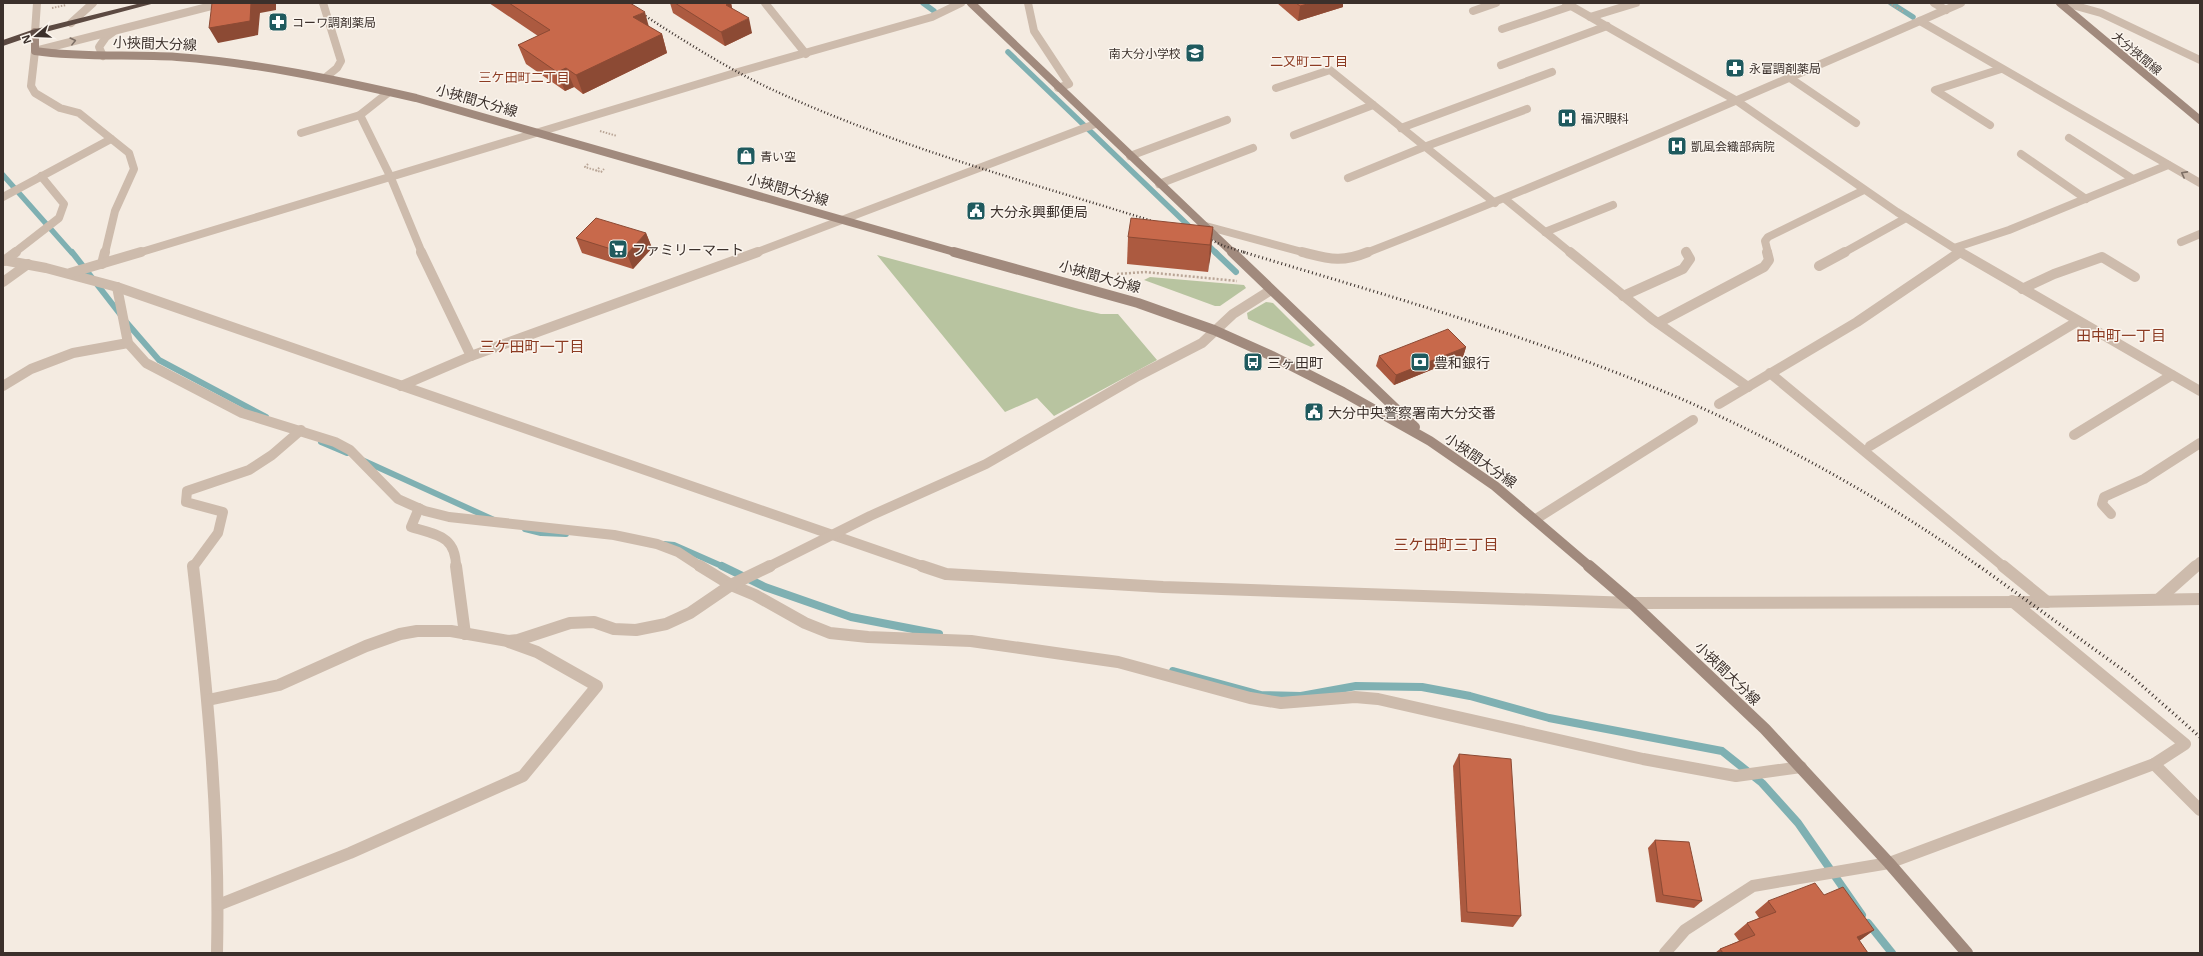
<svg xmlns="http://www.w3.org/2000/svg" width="2203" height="956" viewBox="0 0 2203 956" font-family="'Open Sans','Noto Sans JP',sans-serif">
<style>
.green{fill:#b8c4a0}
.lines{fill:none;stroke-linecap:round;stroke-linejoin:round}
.stream-far2{stroke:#7fb0b2;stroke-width:5.5}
.stream-far1{stroke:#7fb0b2;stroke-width:6}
.stream{stroke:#7fb0b2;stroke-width:8}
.path-far1{stroke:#b9a596;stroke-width:2;stroke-dasharray:1.5 1.5;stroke-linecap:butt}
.path{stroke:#b9a596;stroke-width:2.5;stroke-dasharray:2 2;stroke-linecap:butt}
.lane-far1{stroke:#cdbbac;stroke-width:8}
.lane{stroke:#cdbbac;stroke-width:10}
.street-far2{stroke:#cdbbac;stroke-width:8}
.street-far1{stroke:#cdbbac;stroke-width:10}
.street{stroke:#cdbbac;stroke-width:12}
.secondary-far2{stroke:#a18a7d;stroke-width:8}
.secondary-far1{stroke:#a18a7d;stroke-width:10}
.secondary{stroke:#a18a7d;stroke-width:12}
.highway{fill:#5c4a42;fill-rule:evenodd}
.rail-far2{stroke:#3b302b;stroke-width:2.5;stroke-dasharray:1 2.5;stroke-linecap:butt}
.rail-far1{stroke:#3b302b;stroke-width:3;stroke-dasharray:1 3;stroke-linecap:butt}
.rail{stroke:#3b302b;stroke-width:3.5;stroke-dasharray:1 3.5;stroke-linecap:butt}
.wall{fill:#ac5a40}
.shaded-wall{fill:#8c4a34}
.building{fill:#c8694b;stroke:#8c4a34}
.oneway{stroke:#7d6f65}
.labels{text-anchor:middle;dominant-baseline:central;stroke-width:3;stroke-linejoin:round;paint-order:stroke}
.far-poi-label{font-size:12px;fill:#3b302b;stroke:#fbf5ee;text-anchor:start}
.far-street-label{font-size:12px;fill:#3b302b;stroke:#fbf5ee}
.far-neighbourhood-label{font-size:13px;fill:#8c3b22;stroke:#fbf5ee}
.street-label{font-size:14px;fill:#3b302b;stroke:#fbf5ee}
.poi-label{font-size:14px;fill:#3b302b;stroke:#fbf5ee;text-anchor:start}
.neighbourhood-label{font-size:15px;fill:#8c3b22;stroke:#fbf5ee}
</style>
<rect width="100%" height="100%" fill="#f4ebe1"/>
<g class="green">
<polygon points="877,255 1079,309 1101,314 1118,314 1157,360 1054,416 1037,398 1005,412"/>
<polygon points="1150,277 1244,285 1246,288 1220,306 1215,306 1144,280"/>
<polygon points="1266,302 1273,303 1315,345 1311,347 1248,319 1247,313"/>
</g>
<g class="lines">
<g class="stream-far2">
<polyline points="923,3 934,11"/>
<polyline points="1891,3 1913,17"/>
<polyline points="1008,52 1193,230"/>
<polyline points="3,175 72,253"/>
<polyline points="1204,241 1216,253"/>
</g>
<g class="stream-far1">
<polyline points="72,252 127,323 159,360 266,417"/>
<polyline points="1215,252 1236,272"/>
<polyline points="321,442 347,453"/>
<polyline points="362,460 494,520"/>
<polyline points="525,529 541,533 566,534"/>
<polyline points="664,544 674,545 724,567"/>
</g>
<g class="stream">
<polyline points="722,566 765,587 851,617 939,634"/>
<polyline points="1173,671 1261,695 1301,696 1356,686 1422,687 1470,696 1549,718 1722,751 1762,783 1798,823 1862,915"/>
<polyline points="1868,923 1892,953"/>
</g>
<g class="path-far1">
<polyline points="1889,3 1904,12"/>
<polyline points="52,8 66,5"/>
<polyline points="600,131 617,136"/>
<polyline points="588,164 585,167 601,172 604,169"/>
<polyline points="596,171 600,167"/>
</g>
<polyline class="path" points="1117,274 1145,272 1237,281"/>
<g class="lane-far1">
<polyline points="1028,3 1034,31 1069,84 1058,88"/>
<polyline points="1502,29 1571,6"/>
<polyline points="1501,65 1607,26"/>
<polyline points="1790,78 1856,123"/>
<polyline points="1990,125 1935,90 2001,69"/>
<polyline points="1401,128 1552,72"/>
<polyline points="2069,138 2133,179"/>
<polyline points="2021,154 2086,199"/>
<polyline points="1130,156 1227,120"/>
<polyline points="1159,184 1253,148"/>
<polyline points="1545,232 1613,205"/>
<polyline points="2181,242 2200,234"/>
<polyline points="1686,251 1687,253"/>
<polyline points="1768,253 1765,241 1768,237 1864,190"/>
</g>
<g class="lane">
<polyline points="2022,289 2054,274 2102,257 2135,277"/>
<polyline points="1623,296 1683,269 1690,259 1686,252"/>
<polyline points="1658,323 1764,267 1769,260 1767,252"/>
<polyline points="2074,435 2172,375"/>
</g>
<g class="street-far2">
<polyline points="323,3 341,61 337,68 326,77"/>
<polyline points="765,3 806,54"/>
<polyline points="1566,3 1737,101 1897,212 1962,253"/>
<polyline points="1934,3 1946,10"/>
<polyline points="2065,3 2101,13 2200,60"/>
<polyline points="1473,11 1496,3"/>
<polyline points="1590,17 1636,3"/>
<polyline points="1920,21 2200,183"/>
<polyline points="71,23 93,3"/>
<polyline points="35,32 37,3"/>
<polyline points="103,56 99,47 106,37 113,32"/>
<polyline points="1276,88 1330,70 1495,203"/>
<polyline points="389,92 360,115 391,178 422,253"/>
<polyline points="301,133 360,115"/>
<polyline points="1294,135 1373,105"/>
<polyline points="1348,178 1424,147 1527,109"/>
<polyline points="3,197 111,139"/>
<polyline points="1505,199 1571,253"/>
<polyline points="1202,225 1306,253"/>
<polyline points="1954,248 2009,230 2168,165"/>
<polyline points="14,253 59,218 64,204 41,176"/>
<polyline points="105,253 115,211 134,169 129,153 79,113 60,108 35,93 31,86 35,51 223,3"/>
<polyline points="138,253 738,72 932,17 961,3"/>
<polyline points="755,253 1095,124"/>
<path d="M1366,253C1567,175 1764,89 1961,3"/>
<polyline points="1843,253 1906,218"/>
<polyline points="1959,253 1960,252"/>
</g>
<g class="street-far1">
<polyline points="421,252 471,356"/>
<path d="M1302,252C1330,259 1341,263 1368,252"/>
<polyline points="1570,252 1652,319 1748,387"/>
<polyline points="1960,252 2200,391"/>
<polyline points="3,260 46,268 117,287 925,567"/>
<polyline points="4,261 16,252"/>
<polyline points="102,264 105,252"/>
<polyline points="1819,266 1845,252"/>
<polyline points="70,273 141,252"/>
<polyline points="3,282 28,264"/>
<polyline points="117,287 128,343 146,363 242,413 335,442 350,450 398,499 425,511 449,517 614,535 657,544 678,552 701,567"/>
<polyline points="1770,373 2004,567"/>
<polyline points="3,386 31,369 73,353 128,343"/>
<polyline points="401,386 471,356 758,252"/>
<polyline points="1719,404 1857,322 1960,252"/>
<polyline points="1870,446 2078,321"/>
<path d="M419,508L411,527C436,535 456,535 456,567"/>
<polyline points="2111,514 2102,504 2104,497 2144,479 2200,443"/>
<polyline points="1536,519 1693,420"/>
<polyline points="193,567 218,533 223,512 186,502 187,491 249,470 272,455 301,430"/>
<polyline points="768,567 870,516 986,464 1138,376 1202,343 1233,314 1271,290"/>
<polyline points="2195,567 2200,562"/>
</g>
<g class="street">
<path d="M193,566C208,695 220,823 217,953"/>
<polyline points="456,566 465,634"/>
<polyline points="700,566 731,585 755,595 805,623 830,633 868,637 971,641 1118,662 1250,698 1281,703 1355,697 1378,699 1643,759 1736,776 1801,767"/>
<polyline points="922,566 946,574 1163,587 1632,603 2031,602 2200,599"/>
<polyline points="2003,566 2047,602"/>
<polyline points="2159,599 2196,566"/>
<polyline points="208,700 279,685 366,646 400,634 417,631 451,631 508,641 518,640 570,623 594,622 614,629 636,630 666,624 690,613 731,585 770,566"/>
<polyline points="2154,764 2200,810"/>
<polyline points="218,905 350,853 523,776 597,686 537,652 509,642"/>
<polyline points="1665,953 1685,930 1753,886 1889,863 2154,764 2185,744 2012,601"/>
</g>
<g class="secondary-far2">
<polyline points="971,3 1233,253"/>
<polyline points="2060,3 2200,120"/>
<path d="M35,32V51C83,58 129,54 177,57C258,63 337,80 416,98L958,253"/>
</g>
<g class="secondary-far1">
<polyline points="954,252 1138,303 1214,330 1272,356 1343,392 1430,441 1495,486 1590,567"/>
<polyline points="1232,252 1415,427"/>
</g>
<polyline class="secondary" points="1589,566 1632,603 1765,729 1889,863 1967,953"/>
<polygon class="highway" points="141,3 155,3 38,34 3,46 3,40 32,30"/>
<g class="rail-far2">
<path d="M625,3C672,33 720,65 771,89C896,147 1031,183 1162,224"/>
<polyline points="1202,236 1224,246 1247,253"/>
</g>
<path class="rail-far1" d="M1243,252C1389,296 1537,338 1677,397C1783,443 1885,500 1980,567"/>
<polyline class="rail" points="1979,566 2130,675 2200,737"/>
</g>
<g class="wall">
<polygon points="489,3 630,3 649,27 662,34 667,53 583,94 574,87 565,91 526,64 518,45 538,36"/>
<polygon points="670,3 731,3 732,8 752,33 725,46 673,13"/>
<polygon points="1277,3 1343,3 1343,7 1298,21"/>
<polygon points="1213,227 1208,272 1127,264 1128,237"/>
<polygon points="646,233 652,248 633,269 582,253 576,238"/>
<polygon points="1466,347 1463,357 1394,385 1376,366 1379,356"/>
<polygon points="1459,754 1521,916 1513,927 1461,922 1453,766"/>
<polygon points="1655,840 1702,901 1694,908 1656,902 1648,848"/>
<polygon points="1824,895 1874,930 1859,941 1868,953 1715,953 1720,949 1739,941 1734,934 1747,923 1759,918 1755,912 1768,901"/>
</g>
<g class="shaded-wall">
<polygon points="251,3 276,3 276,10 260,13 258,35 218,43 209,28"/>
<polygon points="729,3 731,3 734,17 726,5"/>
<polygon points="1311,3 1343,3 1343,7 1298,21 1300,6"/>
<polygon points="645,12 650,31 633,17"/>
<polygon points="749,18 752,33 725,46 721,32"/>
<polygon points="662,34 667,53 583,94 576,75"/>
<polygon points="566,68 574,87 565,91 557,72"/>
<polygon points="1213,227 1211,254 1208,272 1210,245"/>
<polygon points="646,233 652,248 633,269 627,254"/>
<polygon points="1466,347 1463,357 1394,385 1396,375"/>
<polygon points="1874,930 1859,941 1857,937"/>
</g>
<g class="building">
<polygon points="212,3 251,3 250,21 209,28"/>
<polygon points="509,3 630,3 645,12 633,17 662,34 576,75 566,68 557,72 518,45 550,30"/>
<polygon points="675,3 729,3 726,5 749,18 721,32"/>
<polygon points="1296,3 1311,3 1300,6"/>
<polygon points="596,218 646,233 627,254 576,238"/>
<polygon points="1131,218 1213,227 1210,245 1128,237"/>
<polygon points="1448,329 1466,347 1396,375 1379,356"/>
<polygon points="1459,754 1511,759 1521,916 1467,912"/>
<polygon points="1655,840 1689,842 1702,901 1663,895"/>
<polygon points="1815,883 1824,895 1843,887 1874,930 1857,937 1868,953 1723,953 1720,949 1755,935 1747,923 1776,912 1768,901"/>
</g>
<defs><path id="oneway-chevron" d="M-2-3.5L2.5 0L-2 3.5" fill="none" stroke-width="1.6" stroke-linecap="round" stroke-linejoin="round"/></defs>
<g class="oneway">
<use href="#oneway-chevron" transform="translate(73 41) rotate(-14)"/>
<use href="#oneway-chevron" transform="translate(2184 174) rotate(-152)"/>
</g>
<defs>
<symbol id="pharmacy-square" viewBox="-11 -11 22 22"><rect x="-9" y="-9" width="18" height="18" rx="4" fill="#1f5a5e" stroke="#fbf5ee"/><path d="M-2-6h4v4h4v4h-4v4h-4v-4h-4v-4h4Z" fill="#fff"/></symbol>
<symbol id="school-square" viewBox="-11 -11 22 22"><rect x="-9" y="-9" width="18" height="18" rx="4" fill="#1f5a5e" stroke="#fbf5ee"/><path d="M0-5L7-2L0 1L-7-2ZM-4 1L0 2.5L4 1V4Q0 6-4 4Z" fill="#fff"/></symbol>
<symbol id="hospital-square" viewBox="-11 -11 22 22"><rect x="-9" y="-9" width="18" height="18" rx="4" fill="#1f5a5e" stroke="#fbf5ee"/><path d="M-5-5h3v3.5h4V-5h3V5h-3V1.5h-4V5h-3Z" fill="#fff"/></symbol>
<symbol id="shop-square" viewBox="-11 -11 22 22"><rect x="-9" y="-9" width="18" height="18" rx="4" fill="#1f5a5e" stroke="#fbf5ee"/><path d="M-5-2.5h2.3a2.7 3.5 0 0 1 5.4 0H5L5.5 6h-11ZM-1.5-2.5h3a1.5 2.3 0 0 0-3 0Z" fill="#fff"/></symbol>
<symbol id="civic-square" viewBox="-11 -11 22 22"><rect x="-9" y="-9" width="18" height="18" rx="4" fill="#1f5a5e" stroke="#fbf5ee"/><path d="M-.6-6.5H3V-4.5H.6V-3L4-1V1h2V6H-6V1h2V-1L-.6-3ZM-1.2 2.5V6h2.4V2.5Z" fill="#fff"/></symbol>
<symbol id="supermarket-square" viewBox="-11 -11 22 22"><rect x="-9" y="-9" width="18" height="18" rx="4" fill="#1f5a5e" stroke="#fbf5ee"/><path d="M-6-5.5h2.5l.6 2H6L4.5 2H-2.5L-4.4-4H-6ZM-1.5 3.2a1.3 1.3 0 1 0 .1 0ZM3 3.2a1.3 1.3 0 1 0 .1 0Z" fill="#fff"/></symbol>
<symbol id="bus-square" viewBox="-11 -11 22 22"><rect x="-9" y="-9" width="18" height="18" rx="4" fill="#1f5a5e" stroke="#fbf5ee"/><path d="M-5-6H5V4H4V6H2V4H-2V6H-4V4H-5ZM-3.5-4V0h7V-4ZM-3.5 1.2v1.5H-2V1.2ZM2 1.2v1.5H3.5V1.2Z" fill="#fff"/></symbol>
<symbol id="bank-square" viewBox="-11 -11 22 22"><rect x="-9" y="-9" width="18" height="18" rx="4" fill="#1f5a5e" stroke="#fbf5ee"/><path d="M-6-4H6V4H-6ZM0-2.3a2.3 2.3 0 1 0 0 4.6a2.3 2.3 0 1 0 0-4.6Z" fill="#fff"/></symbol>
</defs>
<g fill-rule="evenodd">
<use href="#pharmacy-square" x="267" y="11" width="22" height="22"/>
<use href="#school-square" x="1184" y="42" width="22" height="22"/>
<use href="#pharmacy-square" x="1724" y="57" width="22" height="22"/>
<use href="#hospital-square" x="1556" y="107" width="22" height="22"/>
<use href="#hospital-square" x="1666" y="135" width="22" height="22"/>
<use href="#shop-square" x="735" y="145" width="22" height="22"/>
<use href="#civic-square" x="965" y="200" width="22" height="22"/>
<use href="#supermarket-square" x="607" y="238" width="22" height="22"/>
<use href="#bus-square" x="1242" y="351" width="22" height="22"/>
<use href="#bank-square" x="1409" y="351" width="22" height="22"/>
<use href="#civic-square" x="1303" y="401" width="22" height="22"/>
</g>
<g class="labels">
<g class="far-poi-label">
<text x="292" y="22">コーワ調剤薬局</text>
<text x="1181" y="53" text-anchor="end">南大分小学校</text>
<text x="1749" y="68">永富調剤薬局</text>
<text x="1581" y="118">福沢眼科</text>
<text x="1691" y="146">凱風会織部病院</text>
<text x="760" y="156">青い空</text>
</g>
<g class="far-street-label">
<text transform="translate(2137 53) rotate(40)">大分挾間線</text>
</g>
<g class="far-neighbourhood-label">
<text x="1309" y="61">二又町二丁目</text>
<text x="524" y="77">三ケ田町二丁目</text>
</g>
<g class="street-label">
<text transform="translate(155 43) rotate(2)">小挾間大分線</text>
<text transform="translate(477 100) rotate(16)">小挾間大分線</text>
<text transform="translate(788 189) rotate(16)">小挾間大分線</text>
<text transform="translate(1100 276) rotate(16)">小挾間大分線</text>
<text transform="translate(1481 460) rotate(35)">小挾間大分線</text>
<text transform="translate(1728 673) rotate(44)">小挾間大分線</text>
</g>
<g class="poi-label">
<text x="990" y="211">大分永興郵便局</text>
<text x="632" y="249">ファミリーマート</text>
<text x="1267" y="362">三ヶ田町</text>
<text x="1434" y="362">豊和銀行</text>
<text x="1328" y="412">大分中央警察署南大分交番</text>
</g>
<g class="neighbourhood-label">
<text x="2121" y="335">田中町一丁目</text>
<text x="532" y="346">三ケ田町一丁目</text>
<text x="1446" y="544">三ケ田町三丁目</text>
</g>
</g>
<rect width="2203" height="956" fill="none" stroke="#3b302b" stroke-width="8"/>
<g transform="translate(36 36) rotate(251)" stroke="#fbf5ee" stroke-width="3" paint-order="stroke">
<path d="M0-3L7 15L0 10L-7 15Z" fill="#3b302b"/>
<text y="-6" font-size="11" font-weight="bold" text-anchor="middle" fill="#3b302b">N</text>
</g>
</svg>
